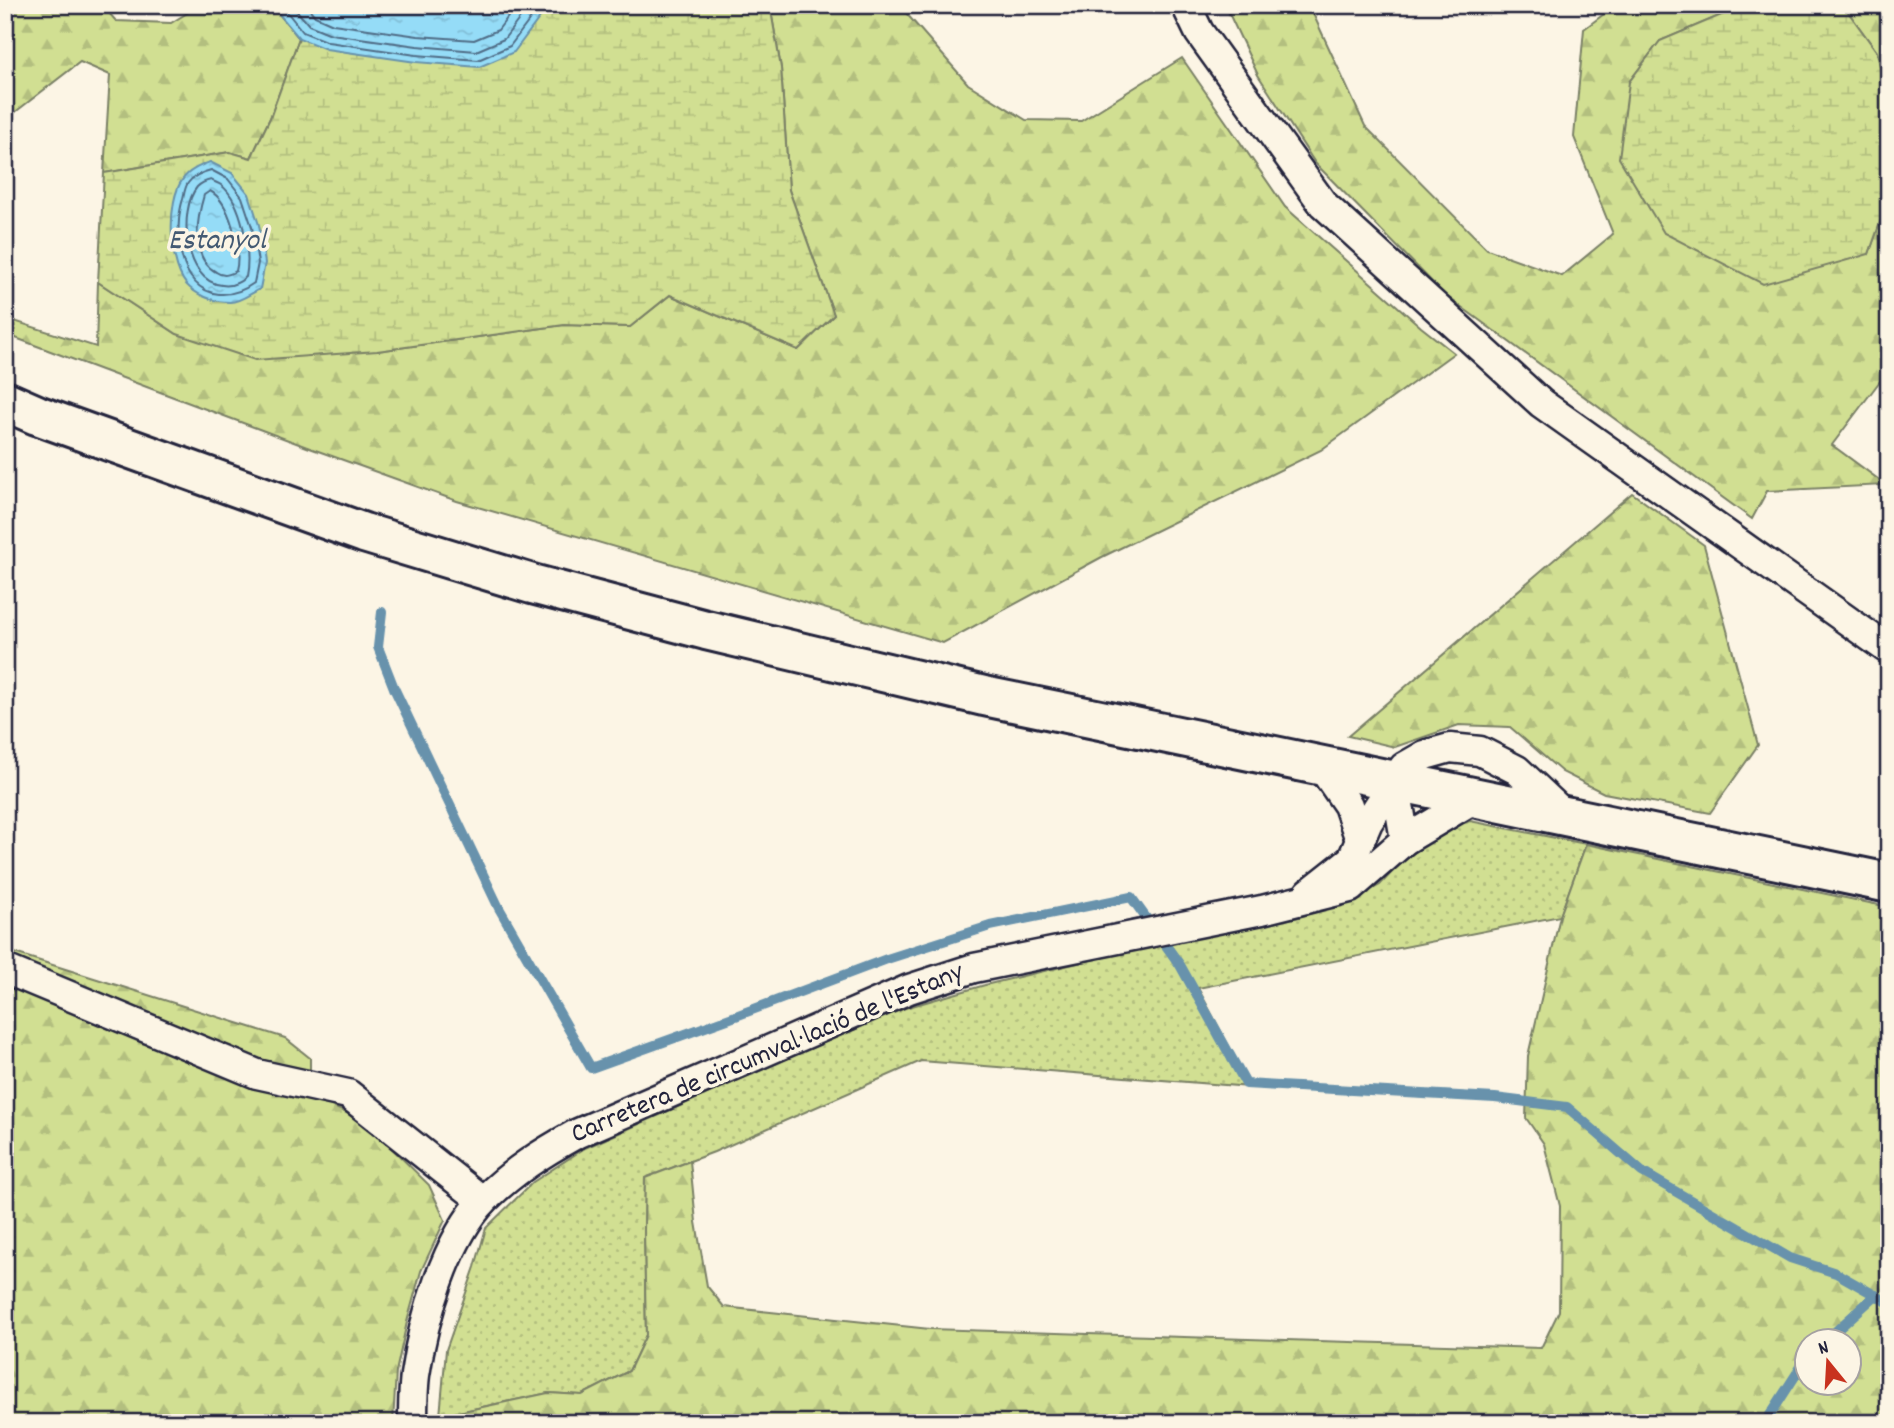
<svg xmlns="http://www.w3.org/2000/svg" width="1894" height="1428" viewBox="0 0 1894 1428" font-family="Dekko,sans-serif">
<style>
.green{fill:url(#green-dots);stroke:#7a8066;stroke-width:2}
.forest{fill:url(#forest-firs);stroke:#7a8066;stroke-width:2;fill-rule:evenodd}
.wetland{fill:url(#wetland-marsh);stroke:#7a8066;stroke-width:2}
.water{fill:url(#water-ripples);stroke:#6792ac;stroke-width:2}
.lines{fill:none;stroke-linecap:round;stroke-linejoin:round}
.shore{stroke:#506c86;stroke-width:2}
.stream{stroke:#6792ac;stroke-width:10}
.minor-casing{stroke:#22223b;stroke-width:33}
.secondary-casing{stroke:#22223b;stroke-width:44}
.minor{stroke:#fcf5e5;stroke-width:28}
.secondary{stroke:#fcf5e5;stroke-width:38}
.labels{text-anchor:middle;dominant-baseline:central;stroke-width:7;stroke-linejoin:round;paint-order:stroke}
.street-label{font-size:28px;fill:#22223b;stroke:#fcf5e5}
.water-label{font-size:30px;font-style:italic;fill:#445a73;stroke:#fcf5e5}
</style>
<defs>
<pattern id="green-dots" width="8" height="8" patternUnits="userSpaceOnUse" patternTransform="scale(1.75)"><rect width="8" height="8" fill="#d1df92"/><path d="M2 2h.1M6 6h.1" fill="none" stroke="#b3bf7f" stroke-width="1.8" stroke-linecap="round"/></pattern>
<pattern id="forest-firs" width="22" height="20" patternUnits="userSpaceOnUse" patternTransform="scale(1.75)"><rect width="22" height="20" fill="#d1df92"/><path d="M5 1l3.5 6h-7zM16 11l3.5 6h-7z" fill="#b3bf7f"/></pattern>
<pattern id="wetland-marsh" width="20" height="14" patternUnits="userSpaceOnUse" patternTransform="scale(1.75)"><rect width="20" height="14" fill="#d1df92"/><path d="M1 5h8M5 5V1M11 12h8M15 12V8" fill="none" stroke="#b3bf7f"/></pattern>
<pattern id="water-ripples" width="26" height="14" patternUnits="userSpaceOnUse" patternTransform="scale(1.75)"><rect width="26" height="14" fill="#95dcf7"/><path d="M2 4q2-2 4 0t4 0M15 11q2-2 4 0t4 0" fill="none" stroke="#80bcd5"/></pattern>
</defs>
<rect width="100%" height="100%" fill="#fcf5e5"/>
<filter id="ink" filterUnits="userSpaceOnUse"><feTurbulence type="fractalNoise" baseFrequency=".0143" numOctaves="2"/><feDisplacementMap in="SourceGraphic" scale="14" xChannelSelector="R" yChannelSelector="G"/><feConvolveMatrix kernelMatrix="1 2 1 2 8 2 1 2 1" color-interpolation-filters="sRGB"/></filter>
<g filter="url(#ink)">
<polygon class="green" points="1470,821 1586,844 1560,916 1198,988 1251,1087 921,1061 714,1152 645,1178 644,1230 646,1335 629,1371 582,1395 548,1393 440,1416 446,1350 475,1267 486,1228 533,1182 585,1148 795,1055 905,1008 985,985 1112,955 1299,917 1348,902 1380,885 1414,849 1440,830"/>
<g class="forest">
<polygon points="5,5 102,5 116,21 171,23 200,5 280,5 279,14 299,38 270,118 251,158 229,152 104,173 110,75 80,62 5,120"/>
<polygon points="770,5 899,5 968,84 1026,120 1081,121 1182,58 1285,207 1421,327 1454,353 1321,450 1102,557 943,643 457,501 307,447 5,334 5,318 96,347 98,282 177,334 377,351 564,325 630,327 670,295 798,350 834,315 789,190 781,68"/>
<polygon points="1225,5 1309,5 1365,126 1487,249 1562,276 1613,234 1574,137 1584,29 1616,5 1745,5 1660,41 1629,82 1869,254 1889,197 1889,375 1883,377 1832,445 1886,485 1767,491 1752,519 1445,295 1315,163 1258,75"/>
<polygon points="1843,5 1889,5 1889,109 1877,52"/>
<polygon points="1632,493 1704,545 1758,745 1710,813 1604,793 1562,772 1510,727 1459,725 1395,747 1348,736"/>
<path d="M1586,844L1889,907V1423H440V1416L548,1393L582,1395L629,1371L646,1335L644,1230L645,1178L690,1161L696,1222L707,1286L724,1307L930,1329L1541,1348L1559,1311L1560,1206L1544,1144L1526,1118L1528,1056L1560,916ZM1806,1340H1848V1382H1806Z"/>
<polygon points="5,950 285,1038 310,1058 310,1096 364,1121 429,1185 445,1220 421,1271 407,1322 396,1372 393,1423 5,1423"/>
</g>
<g class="wetland">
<polygon points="280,5 770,5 781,68 789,190 834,315 798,350 670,295 630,327 564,325 377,351 255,360 177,334 98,282 104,173 230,152 251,158 270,118 299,38 279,14"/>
<polygon points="1745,5 1843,5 1877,52 1889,109 1889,197 1869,254 1763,284 1664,233 1619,158 1629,82 1660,41"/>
</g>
<g class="water">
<polygon points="280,5 549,5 514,52 479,67 416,62 326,49 299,38 279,14"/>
<path d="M210,162L232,173L249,194L259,225L265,263L260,289C251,293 240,302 230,302C216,302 201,297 190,288C168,270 166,200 183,179C189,170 200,166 210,162Z"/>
</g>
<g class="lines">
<g class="shore">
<polyline points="287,5 287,12 303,32 328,42 416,55 478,60 510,46 541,5"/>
<polyline points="296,5 296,10 309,25 331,34 417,46 476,51 504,39 530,5"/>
<polyline points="306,5 315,16 333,24 418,36 474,40 498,30 517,5"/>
<path d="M211,170L228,179L242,197L252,227L258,263L254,283C243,291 233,295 219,294C178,290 173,230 183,199C184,194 185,187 188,183C193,176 203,172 211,170Z"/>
<path d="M211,180C214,182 218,183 221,185C242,201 251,252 246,277C239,283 232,287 222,285C184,282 178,210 197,187C201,183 206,181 211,180Z"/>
<path d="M210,191C230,201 242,251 236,271C229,275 223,277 216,272C190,258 197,218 204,195Z"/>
</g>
<g class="stream">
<polyline points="382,612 378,647 394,688 499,908 591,1068 733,1017 887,959 990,926 1131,897 1180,965 1246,1084 1495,1098 1567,1107 1642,1172 1790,1258 1836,1273 1889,1303"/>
<polyline points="1826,1340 1876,1295"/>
<polyline points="1765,1423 1806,1359"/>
</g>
<defs>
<g id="minor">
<polyline points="1186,5 1199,32 1323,204 1541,403 1889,650"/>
<polyline points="1321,766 1348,805 1360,840"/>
<polyline points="1395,781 1405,840"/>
<polyline points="1309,893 1352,859 1368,822 1404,767 1425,755 1450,748 1480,751 1517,770 1566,816"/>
<polyline points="5,969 257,1074 348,1094 483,1201"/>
<path d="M413,1423C413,1407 413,1391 415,1375C423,1320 446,1239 485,1199C513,1171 542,1153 576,1134L909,989L974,968L1262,910L1350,888L1405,840L1477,797"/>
</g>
<polyline id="secondary" points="5,401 37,415 364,533 532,584 706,630 984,696 1889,883"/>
</defs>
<use href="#minor" class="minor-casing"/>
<use href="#secondary" class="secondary-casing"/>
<use href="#minor" class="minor"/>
<use href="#secondary" class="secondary"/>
</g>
</g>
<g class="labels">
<g class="street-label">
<text transform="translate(768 1055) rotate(-23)">Carretera de circumval·lació de l'Estany</text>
</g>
<g class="water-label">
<text x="217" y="242">Estanyol</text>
</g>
</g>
<rect width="1894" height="1428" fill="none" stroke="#fcf5e5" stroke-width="28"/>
<rect x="14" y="14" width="1866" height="1400" fill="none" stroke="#22223b" stroke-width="2.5" filter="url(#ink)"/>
<g transform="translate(1828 1362) rotate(342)"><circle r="33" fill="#fcf5e5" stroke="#a5a1a1" stroke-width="2"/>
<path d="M0-5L12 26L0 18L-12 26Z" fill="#c8321e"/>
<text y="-10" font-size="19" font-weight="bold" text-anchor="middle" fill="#22223b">N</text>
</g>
</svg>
